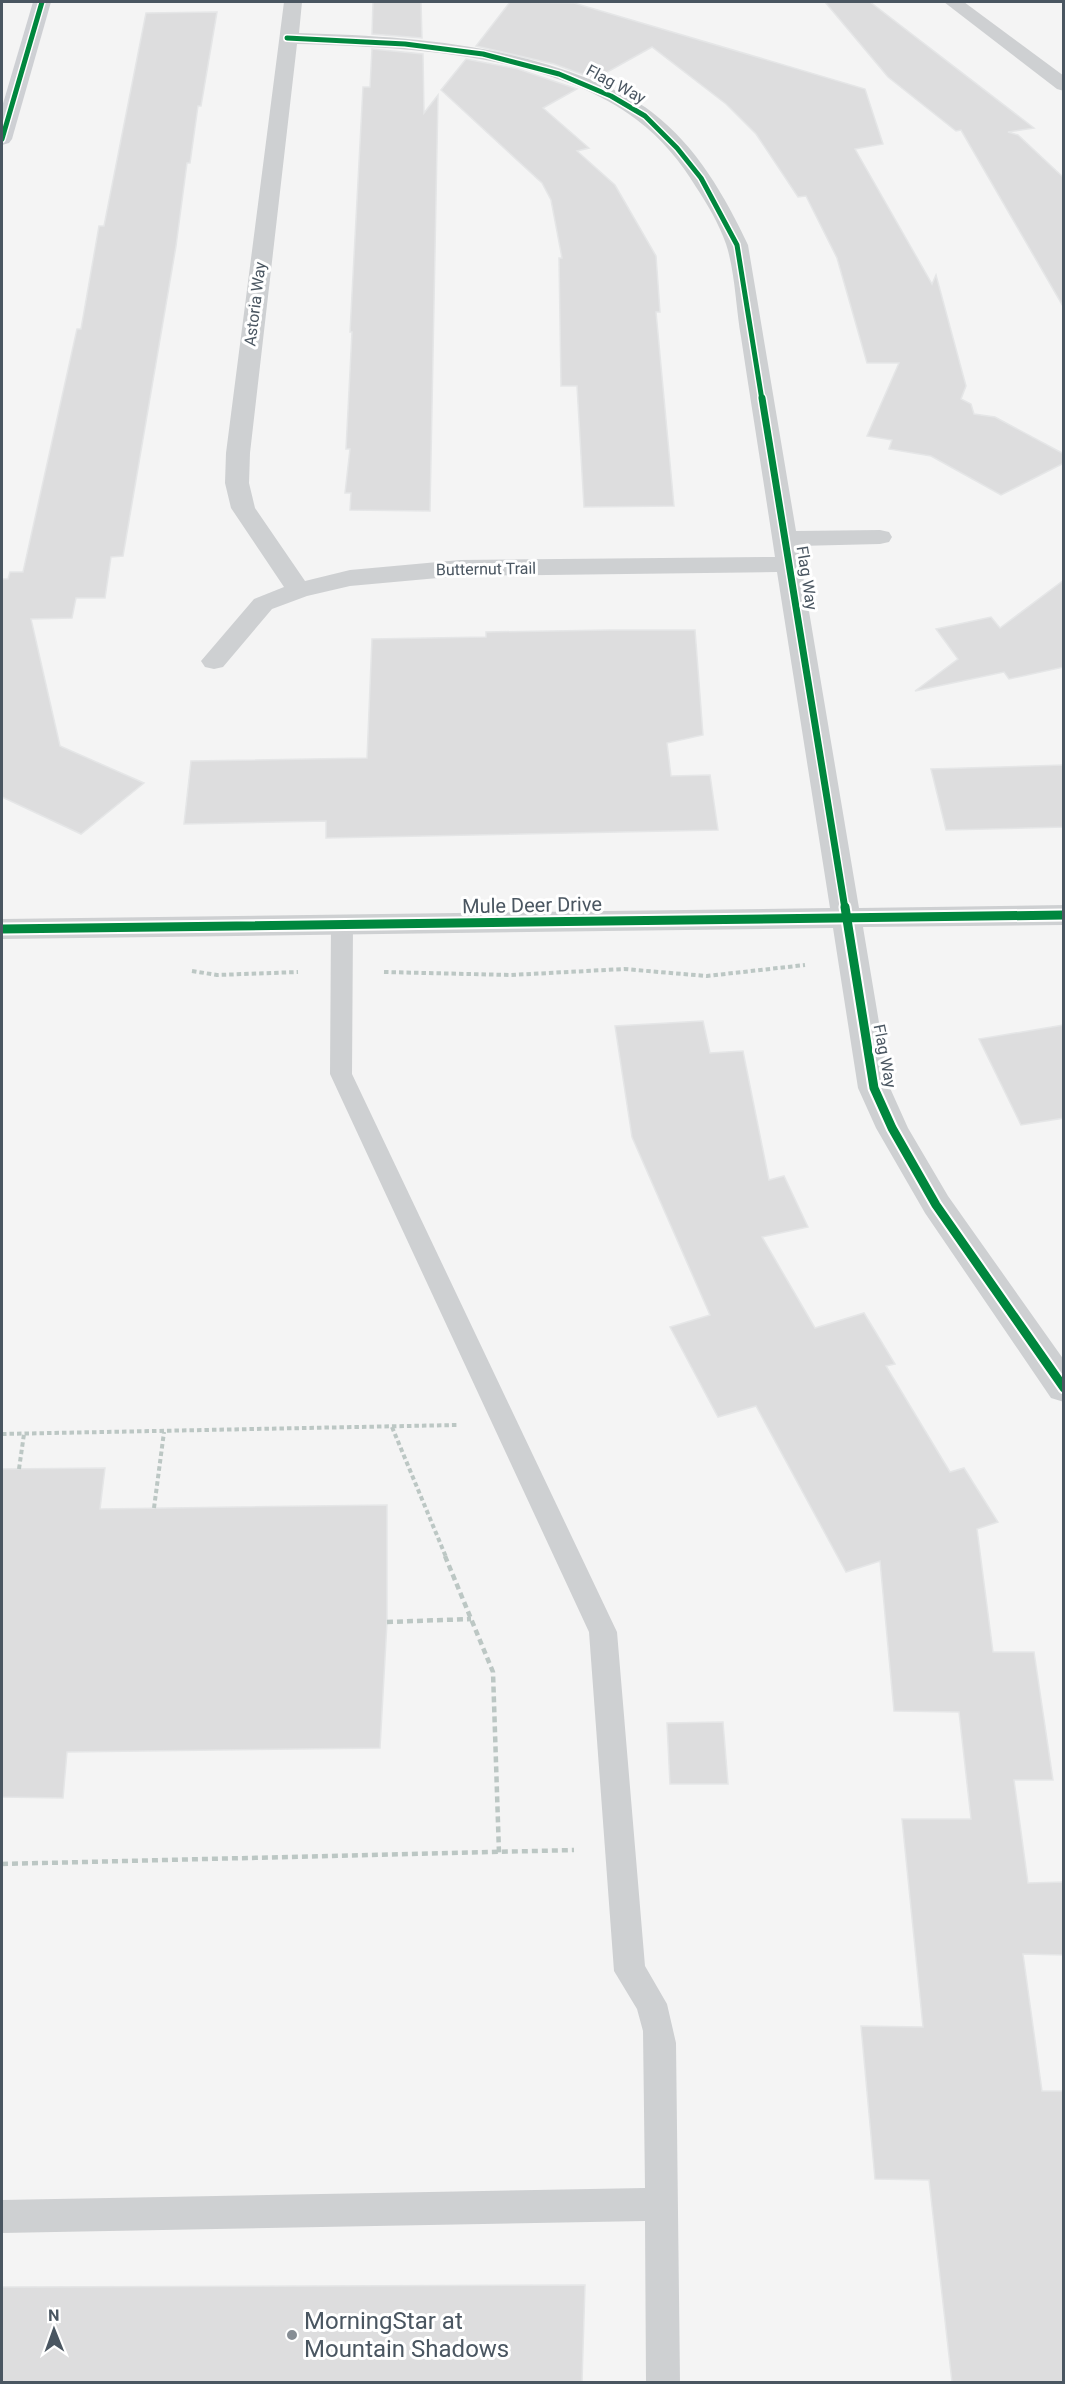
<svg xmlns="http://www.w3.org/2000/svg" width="1065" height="2384" viewBox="0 0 1065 2384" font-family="Roboto,sans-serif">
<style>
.building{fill:#ddddde;stroke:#e5e6e7;stroke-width:1.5}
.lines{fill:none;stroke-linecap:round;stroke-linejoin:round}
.path-far1{stroke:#bcc7c4;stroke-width:4;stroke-dasharray:4.5 3;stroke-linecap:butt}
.path{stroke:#bcc7c4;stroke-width:4.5;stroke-dasharray:6 4;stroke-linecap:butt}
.lane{fill:#ced0d2;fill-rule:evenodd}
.street{fill:#ced0d2;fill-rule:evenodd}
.secondary{fill:#ced0d4;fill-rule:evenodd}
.cycleway-far2-casing{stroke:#fff;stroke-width:8}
.cycleway-far1-casing{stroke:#fff;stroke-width:10}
.cycleway-casing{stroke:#fff;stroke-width:13}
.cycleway-far2{stroke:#00873e;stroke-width:5}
.cycleway-far1{stroke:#00873e;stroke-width:7}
.cycleway{stroke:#00873e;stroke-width:9}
.poi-dot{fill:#868d94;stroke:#fff;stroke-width:2}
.labels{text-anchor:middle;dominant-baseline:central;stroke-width:6;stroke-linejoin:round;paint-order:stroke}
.far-street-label{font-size:16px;fill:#4a5661;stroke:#fff}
.street-label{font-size:20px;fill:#4a5661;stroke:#fff}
.near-poi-label{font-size:24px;fill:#4a5661;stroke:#fff;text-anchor:start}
</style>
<rect width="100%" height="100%" fill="#f4f4f4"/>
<g class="building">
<polygon points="373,2 421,2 422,38 372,34"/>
<polygon points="510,2 574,3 865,89 883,144 855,149 932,284 936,275 966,386 961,399 971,404 974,414 995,417 1064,454 1064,463 1001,495 931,456 889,449 892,440 867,436 899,363 867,363 837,258 806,196 798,197 756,134 726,104 652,47 595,79 554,64 476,46"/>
<polygon points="825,2 870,2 1034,128 1008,132 1018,135 1064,178 1064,308 961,130 956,131 888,77"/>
<polygon points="217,12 201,106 198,106 190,163 187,163 176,246 123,556 111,557 105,598 76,598 72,618 31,619 60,746 144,783 81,834 2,797 2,579 8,579 10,572 23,572 77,329 81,329 99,226 104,226 146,13"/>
<polygon points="372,49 423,54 424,113 438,95 430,511 350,510 351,493 345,493 350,449 346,449 352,332 350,332 363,87 370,87"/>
<polygon points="466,59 518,69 577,89 543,108 589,148 577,151 615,185 656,256 660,312 656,312 674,506 584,507 577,386 561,386 559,258 562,258 551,200 542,183 441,90"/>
<polygon points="1064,580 1064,667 1009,679 1004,672 915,691 958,659 936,629 991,617 1000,628"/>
<polygon points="610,630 695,630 703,735 667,743 671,776 710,775 718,830 326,838 326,821 184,824 191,761 367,758 372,639 486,637 486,632"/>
<polygon points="1064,765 1064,827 946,830 931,769"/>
<polygon points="703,1021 710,1053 743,1051 769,1180 784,1176 808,1227 762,1237 815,1328 864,1313 895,1364 886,1366 950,1472 964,1468 998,1522 977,1529 993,1652 1034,1652 1053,1780 1014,1780 1028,1883 1064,1882 1064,1955 1023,1954 1042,2091 1064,2091 1064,2382 952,2382 929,2180 875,2179 861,2026 923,2027 902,1819 971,1819 959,1712 894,1711 880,1561 846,1572 756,1406 718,1417 670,1327 710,1315 632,1137 615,1026"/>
<polygon points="1064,1025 1064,1118 1021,1125 979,1039"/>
<polygon points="105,1468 100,1509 387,1505 387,1622 380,1748 67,1752 63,1798 2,1797 2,1469"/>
<polygon points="723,1722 728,1784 670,1784 667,1723"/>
<polygon points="585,2285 582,2382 2,2382 2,2287"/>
</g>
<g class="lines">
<g class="path-far1">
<polyline points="192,971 217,975 298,972"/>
<polyline points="384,972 511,975 624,969 707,976 805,965"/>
<polyline points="392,1427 446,1557"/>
<polyline points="2,1434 457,1425"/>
<polyline points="19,1469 24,1434"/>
<polyline points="154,1508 164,1432"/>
</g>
<g class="path">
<polyline points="445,1556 493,1672 499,1853"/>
<polyline points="387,1622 471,1619"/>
<polyline points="2,1864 574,1850"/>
</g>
<polygon class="lane" points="342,918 350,920 353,925 352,1074 617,1632 645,1966 667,2004 676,2043 680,2382 646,2382 645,2221 2,2233 2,2200 645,2188 643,2031 637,2009 614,1971 589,1632 330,1074 331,925 334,920"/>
<g class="street">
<path d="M284,2H302L299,33C397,36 496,42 589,79C611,88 634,98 653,113C696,146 725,196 748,245L796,531L880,530L889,532L892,537L889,542L880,544L798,546L859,908L1064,905V925L863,927L890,1088L908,1128L948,1196L1064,1360V1402L1051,1398L925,1213L876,1128L858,1088L833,928L2,939V919L830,908L777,572L460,576L350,586L307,596L272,609L223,667L214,669L205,667L201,661L254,599L284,587L231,508L225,483L226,453ZM297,44C402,47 550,53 637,120C661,138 681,162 696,187C708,205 719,224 726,244C735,271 736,309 741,337C752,410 764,484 775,557L460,560L350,570L305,581L255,508L249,483L250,453Z"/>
<polygon points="944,2 964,2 1064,76 1064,91 1057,89"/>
</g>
<polygon class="secondary" points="33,2 51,2 12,139 9,143 2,145 2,107"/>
<defs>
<g id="cycleway-far2">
<polyline points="287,38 405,44 483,54 559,74 611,96 645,116 677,148 701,178 737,245 762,400"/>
<polyline points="2,139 42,2"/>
</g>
<polyline id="cycleway-far1" points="762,398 845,909"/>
<g id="cycleway">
<polyline points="845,907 874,1088 892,1128 936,1205 1064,1388"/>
<polyline points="2,929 1064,915"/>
</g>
</defs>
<use href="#cycleway-far2" class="cycleway-far2-casing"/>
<use href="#cycleway-far1" class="cycleway-far1-casing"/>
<use href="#cycleway" class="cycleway-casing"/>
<use href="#cycleway-far2" class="cycleway-far2"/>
<use href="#cycleway-far1" class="cycleway-far1"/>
<use href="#cycleway" class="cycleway"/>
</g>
<circle class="poi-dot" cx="292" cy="2335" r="6"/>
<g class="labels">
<g class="far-street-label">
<text transform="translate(616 84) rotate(28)">Flag Way</text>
<text transform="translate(255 304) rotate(-83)">Astoria Way</text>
<text transform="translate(486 569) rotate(-1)">Butternut Trail</text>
<text transform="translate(807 578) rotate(81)">Flag Way</text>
<text transform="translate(885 1056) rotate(79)">Flag Way</text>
</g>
<g class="street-label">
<text transform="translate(532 905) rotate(-1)">Mule Deer Drive</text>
</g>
<g class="near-poi-label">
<text x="304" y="2321">MorningStar at<tspan x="304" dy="28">Mountain Shadows</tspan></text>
</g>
</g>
<rect width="1065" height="2384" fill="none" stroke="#4a5661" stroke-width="6"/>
<g transform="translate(54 2330) rotate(359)" stroke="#ffffff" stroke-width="4.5" paint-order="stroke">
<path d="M0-4.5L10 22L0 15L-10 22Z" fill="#4a5661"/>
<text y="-9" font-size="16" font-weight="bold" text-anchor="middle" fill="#4a5661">N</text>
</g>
</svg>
